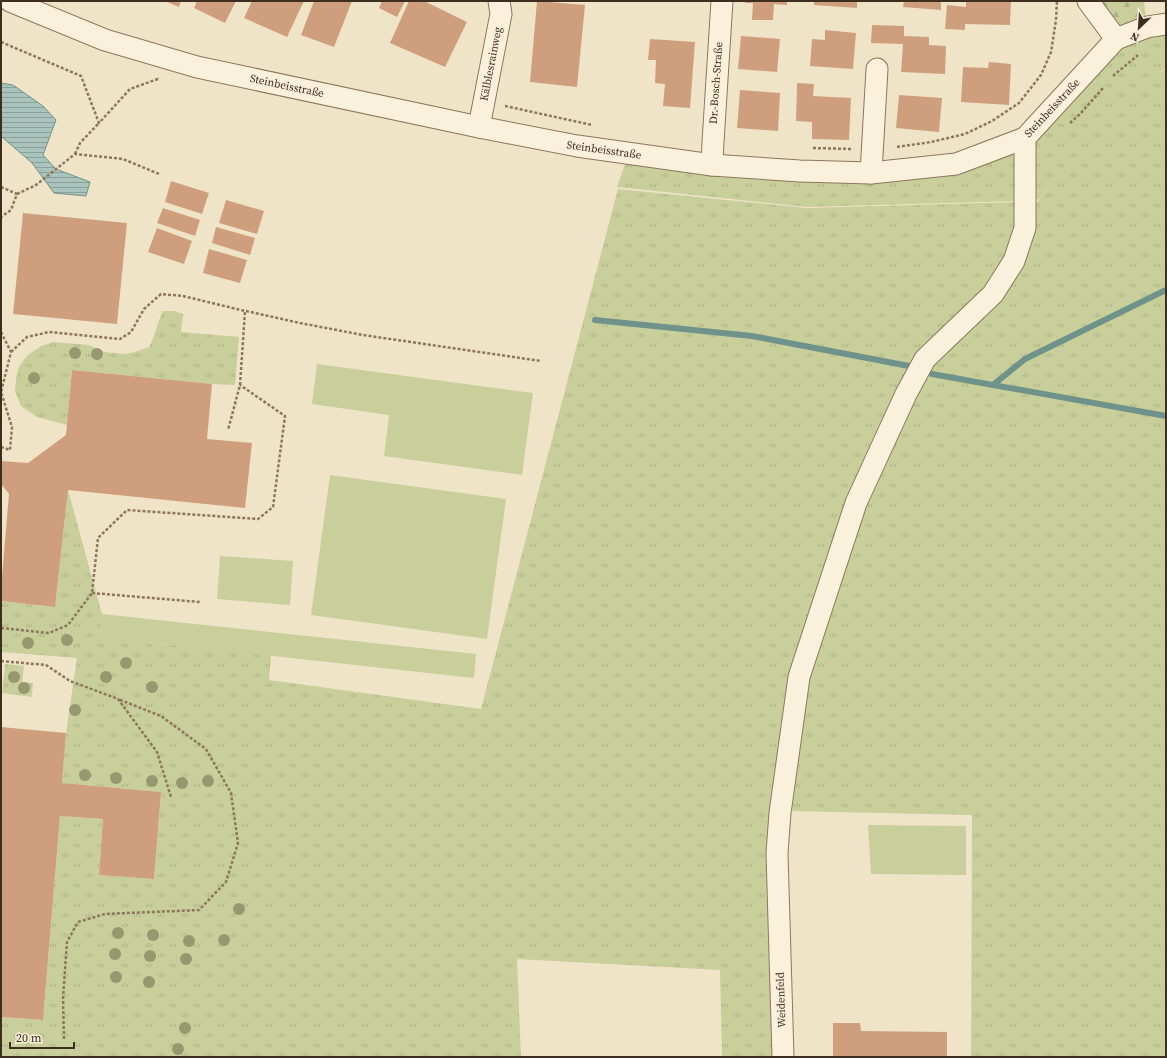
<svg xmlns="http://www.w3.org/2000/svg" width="1167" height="1058" viewBox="0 0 1167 1058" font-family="'Source Serif 4',serif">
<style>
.grass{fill:url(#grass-tufts)}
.forest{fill:url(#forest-firs)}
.garden{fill:#c9cf9b}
.water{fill:url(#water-rules);stroke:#6f938a}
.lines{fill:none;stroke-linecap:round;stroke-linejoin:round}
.stream{stroke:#6f938a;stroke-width:6}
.building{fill:#cf9f7d}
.minor-casing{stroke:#8d765c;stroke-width:23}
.path{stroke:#8d765c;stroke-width:2.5;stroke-dasharray:3 2;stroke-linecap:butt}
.minor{stroke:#faf1dc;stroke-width:21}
.tree{fill:#96986f}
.labels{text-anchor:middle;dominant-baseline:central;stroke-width:3;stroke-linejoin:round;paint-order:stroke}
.street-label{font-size:11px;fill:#3d2e20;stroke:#f7eed8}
</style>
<defs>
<pattern id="grass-tufts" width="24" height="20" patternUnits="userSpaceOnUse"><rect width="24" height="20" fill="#c9cf9b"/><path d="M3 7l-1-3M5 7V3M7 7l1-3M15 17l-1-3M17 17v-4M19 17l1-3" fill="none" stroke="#aeb285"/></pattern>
<pattern id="forest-firs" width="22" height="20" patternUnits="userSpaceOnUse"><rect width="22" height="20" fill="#c9cf9b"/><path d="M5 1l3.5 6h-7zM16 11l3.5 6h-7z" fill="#aeb285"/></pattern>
<pattern id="water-rules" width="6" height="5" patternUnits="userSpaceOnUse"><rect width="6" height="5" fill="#a9c4bc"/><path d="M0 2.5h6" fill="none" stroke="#8ba098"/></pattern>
</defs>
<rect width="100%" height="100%" fill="#f0e4c8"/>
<g class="grass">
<polygon points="1166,24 1166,68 1157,73 1166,69 1166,1057 971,1057 972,815 788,811 806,680 856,530 899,422 930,365 968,327 1032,208 1070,162 1039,199 1018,201 807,207 617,187 629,153 871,173 1025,138 1116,39"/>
<polygon points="618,189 807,208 1017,202 1017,224 1012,249 991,284 925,352 792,679 773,1057 722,1057 720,970 517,959 521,1057 1,1057 1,1017 43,1020 60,816 103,819 99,875 154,879 161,792 62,783 66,733 77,658 1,652 1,601 55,607 68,490 102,614 100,637 271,655 269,680 481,709"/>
<path d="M163,311H174L183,314L181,332L239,337L235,385L212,384L72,370L67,425L37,417L21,406L15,391L16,379L19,366L28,355L41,346L53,342L89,345L104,352L124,354L135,352L149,347C155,336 157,323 163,311Z"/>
<polygon points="5,664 24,666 22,682 33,683 32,697 2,693"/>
</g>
<polygon class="forest" points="1088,1 1144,1 1147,27 1116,39"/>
<g class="garden">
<polygon points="317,364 533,393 522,475 384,456 389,415 312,404"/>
<polygon points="330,475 506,499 487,639 311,615"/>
<polygon points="220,556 293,561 290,605 217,599"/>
<polygon points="102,614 476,654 474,678 100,637"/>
<polygon points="868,825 966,826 966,875 871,874"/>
</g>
<polygon class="water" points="1,83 13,85 43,106 56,120 43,155 56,169 90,182 86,196 54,193 32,163 2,137 1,137"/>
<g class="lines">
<g class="stream">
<polyline points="595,320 752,336 909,366"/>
<polyline points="932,374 1166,416"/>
<polyline points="993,385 1025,359 1166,290"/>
</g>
</g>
<g class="building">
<polygon points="165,1 181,1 179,7"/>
<polygon points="197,1 236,1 225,23 194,8"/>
<polygon points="252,1 304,1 287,37 244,18"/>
<polygon points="314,1 352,1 334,47 301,35"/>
<polygon points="382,1 405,1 397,17 379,8"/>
<polygon points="409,1 424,1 467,22 445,67 390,43"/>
<polygon points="537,1 585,5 577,87 530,82"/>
<polygon points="745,1 787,1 787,5 774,4 773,20 752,20 753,3 745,3"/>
<polygon points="814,1 857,1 857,8 814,5"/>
<polygon points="904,1 941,1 941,10 903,7"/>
<polygon points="966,1 1011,1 1010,25 965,24 965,30 945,29 947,5 966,7"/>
<polygon points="872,25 904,26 904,36 929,37 929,45 946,46 945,74 901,72 903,44 871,43"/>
<polygon points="825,30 856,33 853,69 810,66 812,39 825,40"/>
<polygon points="741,36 780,39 777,72 738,69"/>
<polygon points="650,39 695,42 690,108 663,106 665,84 655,83 656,60 648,60"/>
<polygon points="989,62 1011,64 1009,105 961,102 963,67 988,68"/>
<polygon points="797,83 814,84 813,96 851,98 849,140 812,139 812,122 796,121"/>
<polygon points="740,90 780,93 778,131 737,128"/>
<polygon points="899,95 942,98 939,132 896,128"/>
<polygon points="171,181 209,193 202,214 165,202"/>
<polygon points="226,200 264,211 257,234 219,223"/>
<polygon points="163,208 200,220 195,236 157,223"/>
<polygon points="23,213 127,223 117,324 13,314"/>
<polygon points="216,227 255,238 250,255 212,243"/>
<polygon points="157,228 192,241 184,264 148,252"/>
<polygon points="209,249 247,260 240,283 203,273"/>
<polygon points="72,370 212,384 207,439 252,443 245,508 68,490 55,607 1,601 1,588 9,494 1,484 1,461 28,463 66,435"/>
<polygon points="1,727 66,733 62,783 161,792 154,879 99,875 103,819 60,816 43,1020 1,1017"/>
<polygon points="833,1023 860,1023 861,1031 947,1032 947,1057 833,1057"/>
</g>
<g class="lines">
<defs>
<g id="minor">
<polyline points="10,1 105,40 197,67 479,127 577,146 712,165 800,171 871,173 956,164 1025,138 1116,39 1147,27 1166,24"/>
<polyline points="1088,1 1116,39"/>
<polyline points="479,127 501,14 499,1"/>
<polyline points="712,165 713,142 722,1"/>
<polyline points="871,173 877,69"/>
<polyline points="783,1057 777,853 780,813 799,677 856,503 906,394 925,359 993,294 1014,261 1025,228 1025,138"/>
</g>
</defs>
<use href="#minor" class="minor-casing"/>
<g class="path">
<polyline points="1,42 81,76 99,123 130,89 158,79 159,80"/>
<polyline points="1113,76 1138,55"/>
<polyline points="505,106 592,125"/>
<polyline points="1070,123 1080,114 1103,88"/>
<polyline points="897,147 931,142 965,134 992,121 1019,103 1041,75 1051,52 1056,20 1057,1"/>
<polyline points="813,148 852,149"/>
<polyline points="75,154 80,143 99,123"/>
<polyline points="1,187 17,194 11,210 1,217"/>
<polyline points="17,194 36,185 75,154 123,159 159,174"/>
<polyline points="246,311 300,323 363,335 541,361"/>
<polyline points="1,332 11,352 1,392 12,427 10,450 1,447"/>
<polyline points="11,352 27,337 49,332 120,339 131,332 144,309 161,294 183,296 245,311 240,385 228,430"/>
<polyline points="92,593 200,602"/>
<polyline points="1,628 49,633 68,625 92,593 98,538 127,510 258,519 273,507 285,416 240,385"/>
<polyline points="1,661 46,665 70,681 118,699 157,752 171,797"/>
<polyline points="64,1039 63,998 67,942 78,922 105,914 199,910 226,882 238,843 231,793 206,749 161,716 118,699"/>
</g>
<use href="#minor" class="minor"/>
</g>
<g class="tree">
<circle cx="75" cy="353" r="6"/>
<circle cx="97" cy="354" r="6"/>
<circle cx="34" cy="378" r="6"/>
<circle cx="67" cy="640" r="6"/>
<circle cx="28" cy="643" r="6"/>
<circle cx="126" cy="663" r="6"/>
<circle cx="14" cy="677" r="6"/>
<circle cx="106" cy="677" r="6"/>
<circle cx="152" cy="687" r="6"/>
<circle cx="24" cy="688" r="6"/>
<circle cx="75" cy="710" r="6"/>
<circle cx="85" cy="775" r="6"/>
<circle cx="116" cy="778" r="6"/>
<circle cx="152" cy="781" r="6"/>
<circle cx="208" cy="781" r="6"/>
<circle cx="182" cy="783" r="6"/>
<circle cx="239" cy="909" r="6"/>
<circle cx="118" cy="933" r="6"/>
<circle cx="153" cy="935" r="6"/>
<circle cx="224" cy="940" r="6"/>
<circle cx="189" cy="941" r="6"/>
<circle cx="115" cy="954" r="6"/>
<circle cx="150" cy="956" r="6"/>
<circle cx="186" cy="959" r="6"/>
<circle cx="116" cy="977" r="6"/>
<circle cx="149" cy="982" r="6"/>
<circle cx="185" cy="1028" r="6"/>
<circle cx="178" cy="1049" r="6"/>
</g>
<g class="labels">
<g class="street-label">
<text transform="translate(491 64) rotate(-79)">Kälblesrainweg</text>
<text transform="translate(716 83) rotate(-86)">Dr.-Bosch-Straße</text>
<text transform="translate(287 86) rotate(12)">Steinbeisstraße</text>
<text transform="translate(1052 108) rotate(-47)">Steinbeisstraße</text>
<text transform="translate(604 150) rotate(8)">Steinbeisstraße</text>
<text transform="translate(781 1000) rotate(-92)">Weidenfeld</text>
</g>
</g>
<rect width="1167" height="1058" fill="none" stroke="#3d2e20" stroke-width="4"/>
<g transform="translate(1139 28) rotate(205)" stroke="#f7eed8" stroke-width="3" paint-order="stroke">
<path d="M0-3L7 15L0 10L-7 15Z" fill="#3d2e20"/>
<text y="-6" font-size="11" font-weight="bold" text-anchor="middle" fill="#3d2e20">N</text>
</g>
<path d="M10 1042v6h64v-6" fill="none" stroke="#3d2e20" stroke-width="2"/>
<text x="16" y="1042" font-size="12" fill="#3d2e20" stroke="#f7eed8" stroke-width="3" paint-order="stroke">20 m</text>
</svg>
